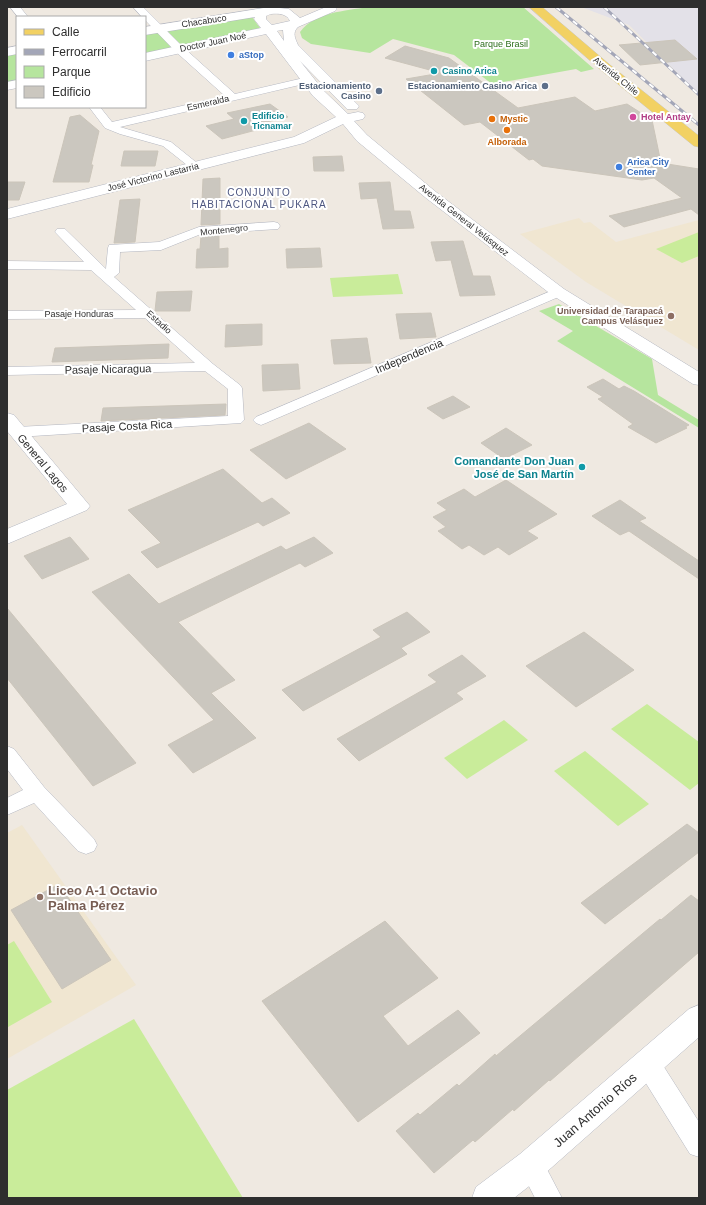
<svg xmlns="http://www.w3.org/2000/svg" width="706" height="1205" viewBox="0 0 706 1205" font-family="Arial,sans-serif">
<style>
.industrial{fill:#e3e1e8}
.education{fill:#f0e6d1}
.green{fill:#b6e59e}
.pitch{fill:#c9ec9a}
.building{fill:#cbc7bf;stroke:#cbc5ba}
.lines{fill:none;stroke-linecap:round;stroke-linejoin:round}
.street-casing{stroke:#b4b7c1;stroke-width:1}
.secondary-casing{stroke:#b4b7c1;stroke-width:1}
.primary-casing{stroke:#c9c9c9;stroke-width:1}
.street{fill:#fff;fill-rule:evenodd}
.secondary{fill:#fff;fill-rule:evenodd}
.primary{fill:#f2d163;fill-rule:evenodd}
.rail-casing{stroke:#a3a6b8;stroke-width:3}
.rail{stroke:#fff;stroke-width:2;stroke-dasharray:5.5;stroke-linecap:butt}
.shop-dot{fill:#3f7fe0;stroke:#fff;stroke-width:1.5}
.culture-dot{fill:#0f9aa8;stroke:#fff;stroke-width:1.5}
.service-dot{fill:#5c6f8a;stroke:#fff;stroke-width:1.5}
.hotel-dot{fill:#d1479c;stroke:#fff;stroke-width:1.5}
.food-dot{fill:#e8710a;stroke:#fff;stroke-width:1.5}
.education-dot{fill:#8d6e63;stroke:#fff;stroke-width:1.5}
.labels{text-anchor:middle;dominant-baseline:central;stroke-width:4;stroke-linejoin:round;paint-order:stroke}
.far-street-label{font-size:9px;fill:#2e2e2e;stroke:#fff}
.far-park-label{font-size:9px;fill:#2c6e1b;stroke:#fff}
.far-shop-label{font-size:9px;font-weight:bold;fill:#366cbe;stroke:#fff;text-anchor:start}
.far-culture-label{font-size:9px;font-weight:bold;fill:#0d838f;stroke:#fff;text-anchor:start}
.far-service-label{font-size:9px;font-weight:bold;fill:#4e5e75;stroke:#fff;text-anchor:end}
.far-hotel-label{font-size:9px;font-weight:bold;fill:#b23c85;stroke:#fff;text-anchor:start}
.far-food-label{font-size:9px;font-weight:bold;fill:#c56008;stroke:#fff;text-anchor:start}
.far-education-label{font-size:9px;font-weight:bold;fill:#785e54;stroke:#fff;text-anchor:end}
.far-neighbourhood-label{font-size:10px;letter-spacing:1px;fill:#4d5680;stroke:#fff}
.street-label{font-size:11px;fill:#2e2e2e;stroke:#fff}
.culture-label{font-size:11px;font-weight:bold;fill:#0d838f;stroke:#fff;text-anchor:end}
.near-education-label{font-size:13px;font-weight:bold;fill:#785e54;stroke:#fff;text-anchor:start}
.near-street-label{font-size:13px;fill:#2e2e2e;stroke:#fff}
</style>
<rect width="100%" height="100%" fill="#efe9e1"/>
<polygon class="industrial" points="581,7 699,7 699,94 629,25"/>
<g class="education">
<polygon points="579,218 584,223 590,222 616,242 699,220 699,350 586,282 520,234"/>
<polygon points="22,825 136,985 7,1059 7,833"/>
</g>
<g class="green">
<path d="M368,7H523L594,69L581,72L576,69L492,84L454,55L393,39L370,53L311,44L302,38L300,32C315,12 345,11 368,7Z"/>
<polygon points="252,17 260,28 145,54 145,33"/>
<polygon points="17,54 17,82 7,84 7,55"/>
<polygon points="559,304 652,359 658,395 699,420 699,428 557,341 573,331 539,311"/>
</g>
<g class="pitch">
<polygon points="699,232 699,256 682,263 656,249"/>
<polygon points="398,274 403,294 333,297 330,278"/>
<polygon points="647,704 699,742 699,783 690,790 611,729"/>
<polygon points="504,720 528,740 467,779 444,758"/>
<polygon points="585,751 649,804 618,826 554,771"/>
<polygon points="14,941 52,1002 8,1027 7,1024 7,945"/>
<polygon points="134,1019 243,1198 7,1198 7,1090"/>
</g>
<g class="building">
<polygon points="675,40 697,59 640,65 619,45"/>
<polygon points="405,46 449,58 518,108 575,97 595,111 627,104 652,120 661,163 699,169 699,215 691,209 624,227 609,216 682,198 654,178 642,180 542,166 533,159 529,160 480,122 464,125 406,79 441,73 385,58"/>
<polygon points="270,104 288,117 258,124 264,128 222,139 206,126 234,119 227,113"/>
<polygon points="80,115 99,131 91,165 93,165 89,182 53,182 70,117"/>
<polygon points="124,151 158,151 155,166 121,166"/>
<polygon points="342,156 344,171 314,171 313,157"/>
<polygon points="220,178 220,224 201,225 203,179"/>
<polygon points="7,182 25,182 19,200 7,200"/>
<polygon points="390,182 394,211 410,211 414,228 383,229 377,198 361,199 359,183"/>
<polygon points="140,199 135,242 114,243 120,200"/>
<polygon points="219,234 219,249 228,248 228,267 196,268 197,249 200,249 201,236"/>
<polygon points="463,241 473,276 490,276 495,295 460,296 451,260 436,261 431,242"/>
<polygon points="320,248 322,267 287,268 286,249"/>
<polygon points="192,291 190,311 155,311 157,292"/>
<polygon points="431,313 436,337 400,339 396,314"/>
<polygon points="262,324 262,345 225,347 226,325"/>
<polygon points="367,338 371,363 334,364 331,340"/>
<polygon points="169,344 168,358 52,362 55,348"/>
<polygon points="298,364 300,389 263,391 262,365"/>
<polygon points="603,379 619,389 624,386 634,391 689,425 685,427 687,428 656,443 628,427 633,424 598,399 603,397 587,387"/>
<polygon points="453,396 470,407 443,419 427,408"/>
<polygon points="226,404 225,415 101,421 103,408"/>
<polygon points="309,423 346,449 286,479 250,450"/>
<polygon points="506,428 532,445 504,459 481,443"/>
<polygon points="223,469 262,503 272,498 290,513 263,526 258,522 157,568 141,552 161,543 128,510"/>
<polygon points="506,480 557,514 527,531 538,538 509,555 498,547 484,555 469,545 462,549 438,531 446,527 433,517 447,510 437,503 464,489 475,497"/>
<polygon points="620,500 646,518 639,521 699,561 699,579 629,531 620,535 592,516"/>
<polygon points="70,537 89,559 42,579 24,556"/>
<polygon points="314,537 333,553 305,567 300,563 178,622 235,680 211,693 256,738 193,773 168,745 214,720 92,592 129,574 159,604 281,546 286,550"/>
<polygon points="7,608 136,763 93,786 7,678"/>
<polygon points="407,612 430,632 401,648 407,654 303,711 282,690 381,637 373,630"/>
<polygon points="584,632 634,670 576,707 526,666"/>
<polygon points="462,655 486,676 456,693 463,699 359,761 337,739 437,682 428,675"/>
<polygon points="687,824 699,833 699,852 605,924 581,903"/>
<polygon points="59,884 111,960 62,989 11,910"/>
<polygon points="691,895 699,901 699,952 550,1081 549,1080 514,1111 513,1109 475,1142 473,1140 434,1173 396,1131 418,1113 420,1115 457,1084 459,1086 495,1054 496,1056 660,919 661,920"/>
<polygon points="385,921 438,978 383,1016 408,1046 458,1010 480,1033 358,1122 262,1001"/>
</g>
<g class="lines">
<defs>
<g id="street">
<polygon points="10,7 20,7 28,17 18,17"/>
<polygon points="133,7 143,7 183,47 235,94 308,77 313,80 308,83 120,127 171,142 202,167 200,169 192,169 163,146 120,134 105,128 89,107 100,107 112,122 225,96 175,51 145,20 145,17 142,17"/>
<polygon points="274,222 278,223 280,226 278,229 201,234 161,250 120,252 119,273 114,277 213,364 240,385 242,388 244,420 241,423 17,437 12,435 9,432 12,429 17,427 228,416 228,389 205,371 7,375 7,367 195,363 145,318 7,319 7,311 136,310 91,270 7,269 7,261 84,262 55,232 57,229 65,229 106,269 108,248 109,245 159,242 199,227"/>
<polygon points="558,288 563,289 565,292 563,295 266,423 261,425 256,423 253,420 256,417"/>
<polygon points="7,746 14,749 44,787 94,839 97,845 94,851 86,854 78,851 34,803 7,815 7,798 23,790 7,769"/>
<polygon points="648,1053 657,1056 699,1122 699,1157 690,1154 639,1072 636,1064 639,1056"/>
<polygon points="531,1152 540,1156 562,1198 535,1198 518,1165 522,1156"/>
</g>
<g id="secondary">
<path d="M270,7L289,9L300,18L326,7H335L337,9L335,11L298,27C292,33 295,38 298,45L359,106L357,109H347L300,61L323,90L348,114L358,112L363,113L365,116L363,119L354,121L367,135L436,192L564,289L699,372V385L693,384L552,295L426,198L357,141L343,124L304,143L7,219V209L294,137L336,117L313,96L266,34L145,61V53L261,28L254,19L255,17L145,35V27ZM271,14C279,13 287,14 290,21L272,25L266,19V16ZM281,30H283L284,41L277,31Z"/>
<polygon points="17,46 17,54 7,56 7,48"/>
<polygon points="17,80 17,88 7,90 7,82"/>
<polygon points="7,413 14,415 90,506 87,510 7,544 7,529 67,504 7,431"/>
<polygon points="699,1005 699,1037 542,1176 514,1198 472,1198 476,1187 520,1154 689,1009"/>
</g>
<polygon id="primary" points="529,7 542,7 610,65 699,136 699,147 694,146 602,71"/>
</defs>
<use href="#street" class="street-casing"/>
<use href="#secondary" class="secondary-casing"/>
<use href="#primary" class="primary-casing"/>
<use href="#street" class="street"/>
<use href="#secondary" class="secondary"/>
<use href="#primary" class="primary"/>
<defs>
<g id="rail">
<polyline points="556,7 699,125"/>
<polyline points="604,7 699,95"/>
</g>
</defs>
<use href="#rail" class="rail-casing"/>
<use href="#rail" class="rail"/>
</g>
<g class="shop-dot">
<circle cx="231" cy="55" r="4"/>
<circle cx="619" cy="167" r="4"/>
</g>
<g class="culture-dot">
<circle cx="434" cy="71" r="4"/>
<circle cx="244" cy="121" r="4"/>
<circle cx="582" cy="467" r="4"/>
</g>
<g class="service-dot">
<circle cx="545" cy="86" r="4"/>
<circle cx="379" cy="91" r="4"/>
</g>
<circle class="hotel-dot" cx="633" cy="117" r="4"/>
<g class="food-dot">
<circle cx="492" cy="119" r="4"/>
<circle cx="507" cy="130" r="4"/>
</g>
<g class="education-dot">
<circle cx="671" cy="316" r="4"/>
<circle cx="40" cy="897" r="4"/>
</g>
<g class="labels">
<g class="far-street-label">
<text transform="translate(204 21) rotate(-9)">Chacabuco</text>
<text transform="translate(213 42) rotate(-12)">Doctor Juan Noé</text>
<text transform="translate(616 76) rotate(39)">Avenida Chile</text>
<text transform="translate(208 103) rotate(-13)">Esmeralda</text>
<text transform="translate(153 177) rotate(-14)">José Victorino Lastarria</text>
<text transform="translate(464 220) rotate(38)">Avenida General Velásquez</text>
<text transform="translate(224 230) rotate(-6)">Montenegro</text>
<text x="79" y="314">Pasaje Honduras</text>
<text transform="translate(159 322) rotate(42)">Estadio</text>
</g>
<g class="far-park-label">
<text x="501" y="44">Parque Brasil</text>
</g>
<g class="far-shop-label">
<text x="239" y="55">aStop</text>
<text x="627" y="162">Arica City<tspan x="627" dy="10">Center</tspan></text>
</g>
<g class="far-culture-label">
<text x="442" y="71">Casino Arica</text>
<text x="252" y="116">Edificio<tspan x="252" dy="10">Ticnamar</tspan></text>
</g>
<g class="far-service-label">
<text x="371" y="86">Estacionamiento<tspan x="371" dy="10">Casino</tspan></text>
<text x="537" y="86">Estacionamiento Casino Arica</text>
</g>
<g class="far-hotel-label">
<text x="641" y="117">Hotel Antay</text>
</g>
<g class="far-food-label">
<text x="500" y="119">Mystic</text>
<text x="507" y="142" text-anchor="middle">Alborada</text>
</g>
<g class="far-education-label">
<text x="663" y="311">Universidad de Tarapacá<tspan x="663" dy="10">Campus Velásquez</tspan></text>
</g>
<g class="far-neighbourhood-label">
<text x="259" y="192">CONJUNTO<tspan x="259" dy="12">HABITACIONAL PUKARA</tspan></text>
</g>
<g class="street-label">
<text transform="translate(409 356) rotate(-23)">Independencia</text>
<text transform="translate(108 369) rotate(-1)">Pasaje Nicaragua</text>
<text transform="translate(127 426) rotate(-3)">Pasaje Costa Rica</text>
<text transform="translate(43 463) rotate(50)">General Lagos</text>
</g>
<g class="culture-label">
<text x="574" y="461">Comandante Don Juan<tspan x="574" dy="13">José de San Martín</tspan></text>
</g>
<g class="near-education-label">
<text x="48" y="890">Liceo A-1 Octavio<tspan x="48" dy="15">Palma Pérez</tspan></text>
</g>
<g class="near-street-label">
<text transform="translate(595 1110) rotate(-41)">Juan Antonio Ríos</text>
</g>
</g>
<rect width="706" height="1205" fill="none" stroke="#2e2e2e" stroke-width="16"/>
<rect x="16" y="16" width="130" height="92" fill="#ffffff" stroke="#ababab"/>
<rect x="24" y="29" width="20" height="6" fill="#f2d163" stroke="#ababab"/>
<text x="52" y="36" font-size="12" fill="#2e2e2e">Calle</text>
<rect x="24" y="49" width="20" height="6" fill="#a3a6b8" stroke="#ababab"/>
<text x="52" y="56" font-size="12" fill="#2e2e2e">Ferrocarril</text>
<rect x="24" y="66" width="20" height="12" fill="#b6e59e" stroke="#ababab"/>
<text x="52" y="76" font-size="12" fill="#2e2e2e">Parque</text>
<rect x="24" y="86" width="20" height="12" fill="#cbc7bf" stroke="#ababab"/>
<text x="52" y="96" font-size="12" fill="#2e2e2e">Edificio</text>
</svg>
